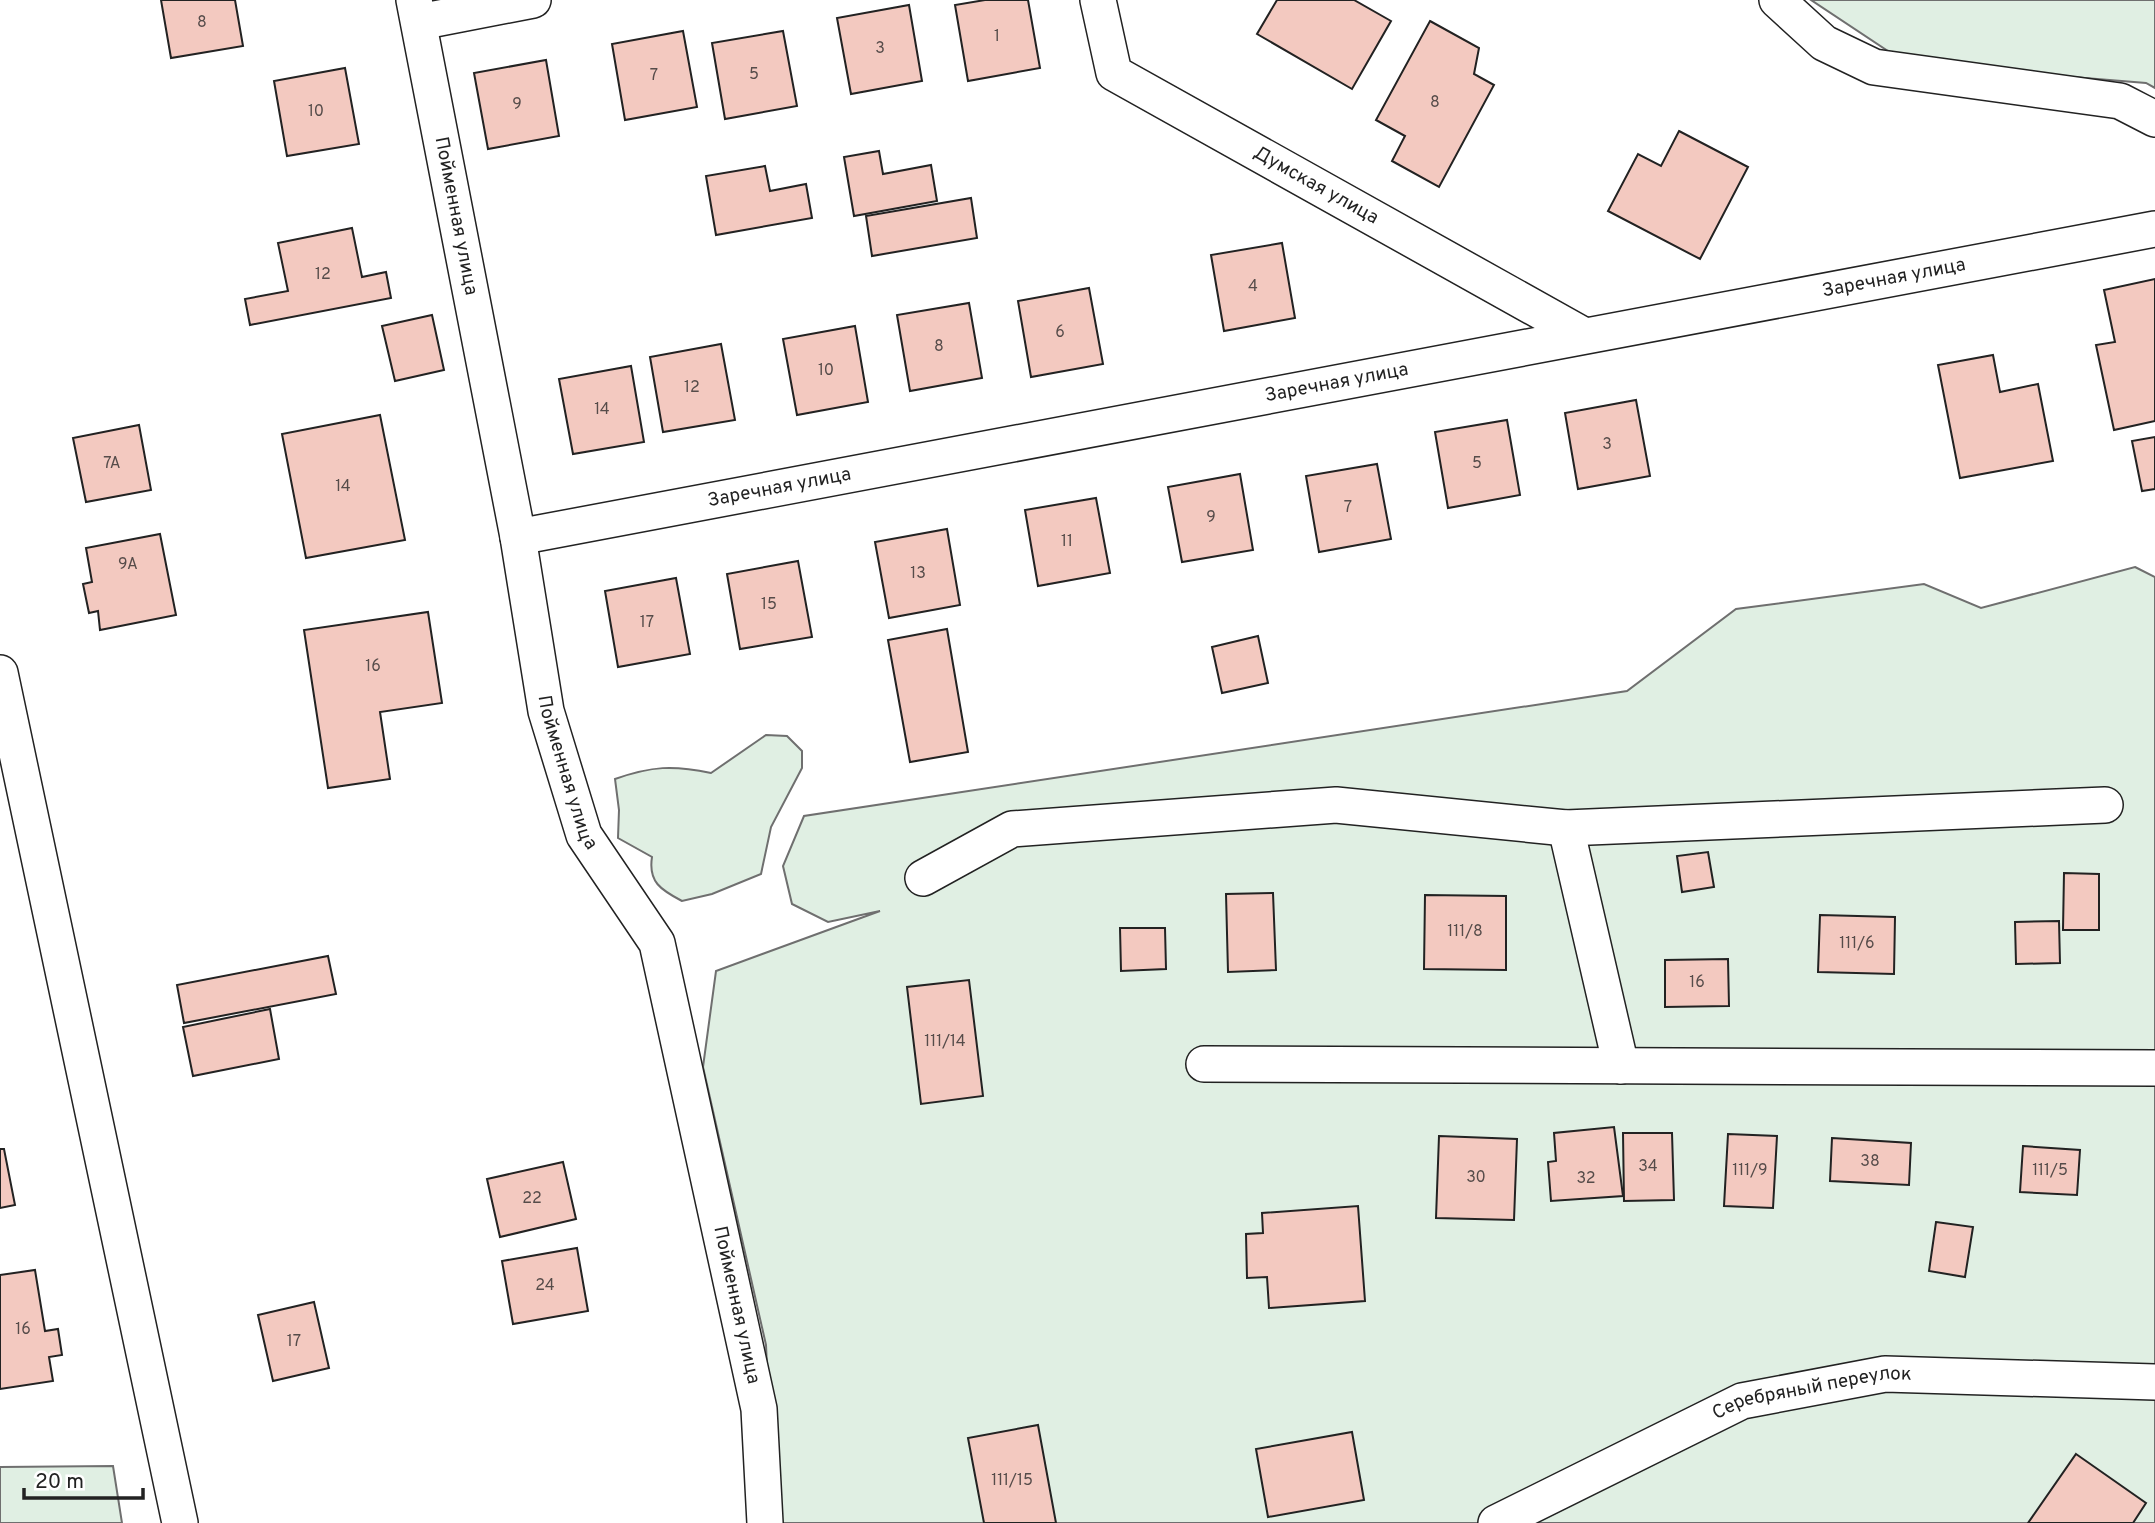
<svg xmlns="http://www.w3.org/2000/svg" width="2155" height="1523" viewBox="0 0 2155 1523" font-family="Overpass,sans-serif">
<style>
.green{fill:#e0efe3;stroke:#6f6f6f;stroke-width:2}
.building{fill:#f3c9c0;stroke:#222;stroke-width:2}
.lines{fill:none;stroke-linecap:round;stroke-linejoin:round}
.street-casing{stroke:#222;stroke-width:38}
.street{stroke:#fff;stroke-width:35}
.labels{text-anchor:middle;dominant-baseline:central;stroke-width:5;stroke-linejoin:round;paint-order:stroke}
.number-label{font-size:16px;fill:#564c4a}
.street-label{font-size:19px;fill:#222;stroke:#fff}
</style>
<rect width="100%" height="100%" fill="#fff"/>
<g class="green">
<polygon points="1811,0 2155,0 2155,88 2146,83 2036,74 1894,55"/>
<polygon points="2135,567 2155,577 2155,1523 774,1523 766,1345 703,1067 716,971 880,911 828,922 792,904 783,866 804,816 1627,691 1736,609 1924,584 1981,608"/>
<path d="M766,735L787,736L802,751V768L771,827L761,874L712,894L682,901C661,890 648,882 652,857L618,838L619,810L615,779C652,766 673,765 711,773Z"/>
<polygon points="113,1466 122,1523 0,1523 0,1467"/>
</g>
<g class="building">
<polygon points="161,0 235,0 243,46 171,58"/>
<polygon points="985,0 1028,0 1040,68 968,81 955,5"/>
<polygon points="1277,0 1354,0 1391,21 1352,89 1257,34"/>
<polygon points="909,5 922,81 851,94 837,18"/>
<polygon points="1430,21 1479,48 1474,74 1494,85 1439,187 1392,161 1405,136 1376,120"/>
<polygon points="683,31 697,107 625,120 612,44"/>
<polygon points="783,31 797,106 725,119 712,43"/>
<polygon points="546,60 559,136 488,149 474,73"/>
<polygon points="345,68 359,144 287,156 274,81"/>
<polygon points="1679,131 1748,167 1700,259 1608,211 1638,154 1661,166"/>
<polygon points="879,151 883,174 931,165 937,201 854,216 844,157"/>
<polygon points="765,166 770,191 806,184 812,218 716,235 706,176"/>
<polygon points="971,198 977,238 872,256 866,216"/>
<polygon points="352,228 362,277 386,272 391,298 250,325 245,299 288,291 278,243"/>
<polygon points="1282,243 1295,318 1224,331 1211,255"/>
<polygon points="2155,279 2155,421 2114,430 2096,345 2115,342 2104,290"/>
<polygon points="1089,288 1103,364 1031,377 1018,301"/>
<polygon points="969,303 982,378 910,391 897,315"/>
<polygon points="432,315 444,370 395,381 382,326"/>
<polygon points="855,326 868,402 797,415 783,339"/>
<polygon points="721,344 735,420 663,432 650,357"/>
<polygon points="1993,355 2000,392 2038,384 2053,461 1960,478 1938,365"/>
<polygon points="631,366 644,442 573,454 559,379"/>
<polygon points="1636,400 1650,476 1578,489 1565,413"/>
<polygon points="380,415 405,540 306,558 282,434"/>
<polygon points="1507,420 1520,495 1448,508 1435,432"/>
<polygon points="139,425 151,490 86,502 73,438"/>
<polygon points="2155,437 2155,489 2142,491 2132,441"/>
<polygon points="1377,464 1391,539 1319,552 1306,476"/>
<polygon points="1240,474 1253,550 1182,562 1168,487"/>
<polygon points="1096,498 1110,573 1038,586 1025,510"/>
<polygon points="947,529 960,605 889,618 875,542"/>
<polygon points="160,534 176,615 100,630 98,611 89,613 83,584 92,582 86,548"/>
<polygon points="798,561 812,637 740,649 727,574"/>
<polygon points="676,578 690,654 618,667 605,591"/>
<polygon points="428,612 442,703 380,712 390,779 328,788 304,630"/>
<polygon points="947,629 968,752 910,762 888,640"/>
<polygon points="1258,636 1268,683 1222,693 1212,647"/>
<polygon points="1708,852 1714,887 1682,892 1677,856"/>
<polygon points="2064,873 2099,874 2099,930 2063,930"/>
<polygon points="1273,893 1276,970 1228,972 1226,894"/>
<polygon points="1425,895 1506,896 1506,970 1424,969"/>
<polygon points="1820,915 1895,917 1894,974 1818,972"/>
<polygon points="2059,921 2060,963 2016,964 2015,922"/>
<polygon points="1120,928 1165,928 1166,969 1121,971"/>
<polygon points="328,956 336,994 184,1023 177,985"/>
<polygon points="1728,959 1729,1006 1665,1007 1665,960"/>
<polygon points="969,980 983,1096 921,1104 907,987"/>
<polygon points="270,1009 279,1059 193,1076 183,1027"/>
<polygon points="1614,1127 1623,1196 1551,1201 1548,1162 1556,1161 1554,1133"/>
<polygon points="1623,1133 1672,1133 1674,1200 1624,1201"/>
<polygon points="1728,1134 1777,1136 1773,1208 1724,1206"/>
<polygon points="1439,1136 1517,1139 1514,1220 1436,1218"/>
<polygon points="1832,1138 1911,1143 1909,1185 1830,1181"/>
<polygon points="2023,1146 2080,1150 2077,1195 2020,1192"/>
<polygon points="0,1149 4,1149 15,1205 0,1208"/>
<polygon points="563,1162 576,1219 500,1237 487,1179"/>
<polygon points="1358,1206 1365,1301 1269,1308 1267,1277 1247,1278 1246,1234 1263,1233 1262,1213"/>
<polygon points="1936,1222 1973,1227 1965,1277 1929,1271"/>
<polygon points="577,1248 588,1311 513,1324 502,1261"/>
<polygon points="35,1270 45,1331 58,1329 62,1355 49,1357 53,1381 0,1389 0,1275"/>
<polygon points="314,1302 329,1368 273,1381 258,1315"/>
<polygon points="1038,1425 1056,1523 984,1523 968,1438"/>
<polygon points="1352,1432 1364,1500 1268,1517 1256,1449"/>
<polygon points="2076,1454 2146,1503 2133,1523 2028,1523"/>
</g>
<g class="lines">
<defs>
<g id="street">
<path id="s1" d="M414,0L518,537L546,711L584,835L657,943L759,1409L765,1523"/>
<path id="s2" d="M1098,0L1114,73L1583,335"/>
<polyline points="1777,0 1824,43 1874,67 2120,101 2155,119"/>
<polyline points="419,22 533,0"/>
<path id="s3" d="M518,537L2155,229"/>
<polyline points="0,673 180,1523"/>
<polyline points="1566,828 1621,1066"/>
<polyline points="923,878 1012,829 1336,805 1566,828 2105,805"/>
<polyline points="1204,1064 2155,1068"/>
<path id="s4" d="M1496,1523L1742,1401L1885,1374L2155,1382"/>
</g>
</defs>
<use href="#street" class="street-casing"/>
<use href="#street" class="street"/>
</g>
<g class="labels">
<g class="number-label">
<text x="202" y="23">8</text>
<text x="997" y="37">1</text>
<text x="880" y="49">3</text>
<text x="754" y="75">5</text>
<text x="654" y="76">7</text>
<text x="1435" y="103">8</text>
<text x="517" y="105">9</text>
<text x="316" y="112">10</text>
<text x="323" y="275">12</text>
<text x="1253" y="287">4</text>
<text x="1060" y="333">6</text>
<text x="939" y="347">8</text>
<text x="826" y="371">10</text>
<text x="692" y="388">12</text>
<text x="602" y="410">14</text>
<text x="1607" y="445">3</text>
<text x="112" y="464">7А</text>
<text x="1477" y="464">5</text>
<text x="343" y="487">14</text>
<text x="1348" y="508">7</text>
<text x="1211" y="518">9</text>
<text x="1067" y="542">11</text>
<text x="128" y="565">9А</text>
<text x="918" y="574">13</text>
<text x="769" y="605">15</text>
<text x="647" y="623">17</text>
<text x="373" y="667">16</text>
<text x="1465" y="932">111/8</text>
<text x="1857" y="944">111/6</text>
<text x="1697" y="983">16</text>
<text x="945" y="1042">111/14</text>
<text x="1870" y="1162">38</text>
<text x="1648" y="1167">34</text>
<text x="1750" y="1171">111/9</text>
<text x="2050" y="1171">111/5</text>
<text x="1476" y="1178">30</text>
<text x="1586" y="1179">32</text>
<text x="532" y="1199">22</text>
<text x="545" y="1286">24</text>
<text x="23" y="1330">16</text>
<text x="294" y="1342">17</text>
<text x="1012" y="1481">111/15</text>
</g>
<g class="street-label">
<text stroke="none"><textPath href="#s2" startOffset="306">Думская улица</textPath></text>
<text stroke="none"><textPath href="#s1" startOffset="220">Пойменная улица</textPath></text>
<text stroke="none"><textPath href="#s3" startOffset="1400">Заречная улица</textPath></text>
<text stroke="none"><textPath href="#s3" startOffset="833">Заречная улица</textPath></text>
<text stroke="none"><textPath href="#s3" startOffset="266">Заречная улица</textPath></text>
<text stroke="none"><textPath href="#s1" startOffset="788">Пойменная улица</textPath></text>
<text stroke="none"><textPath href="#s1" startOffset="1354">Пойменная улица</textPath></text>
<text stroke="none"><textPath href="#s4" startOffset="345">Серебряный переулок</textPath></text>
</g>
</g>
<path d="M24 1488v10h119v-10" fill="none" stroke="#222222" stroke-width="3.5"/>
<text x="35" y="1488" font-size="21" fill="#222222" stroke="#ffffff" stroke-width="5" paint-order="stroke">20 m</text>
</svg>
